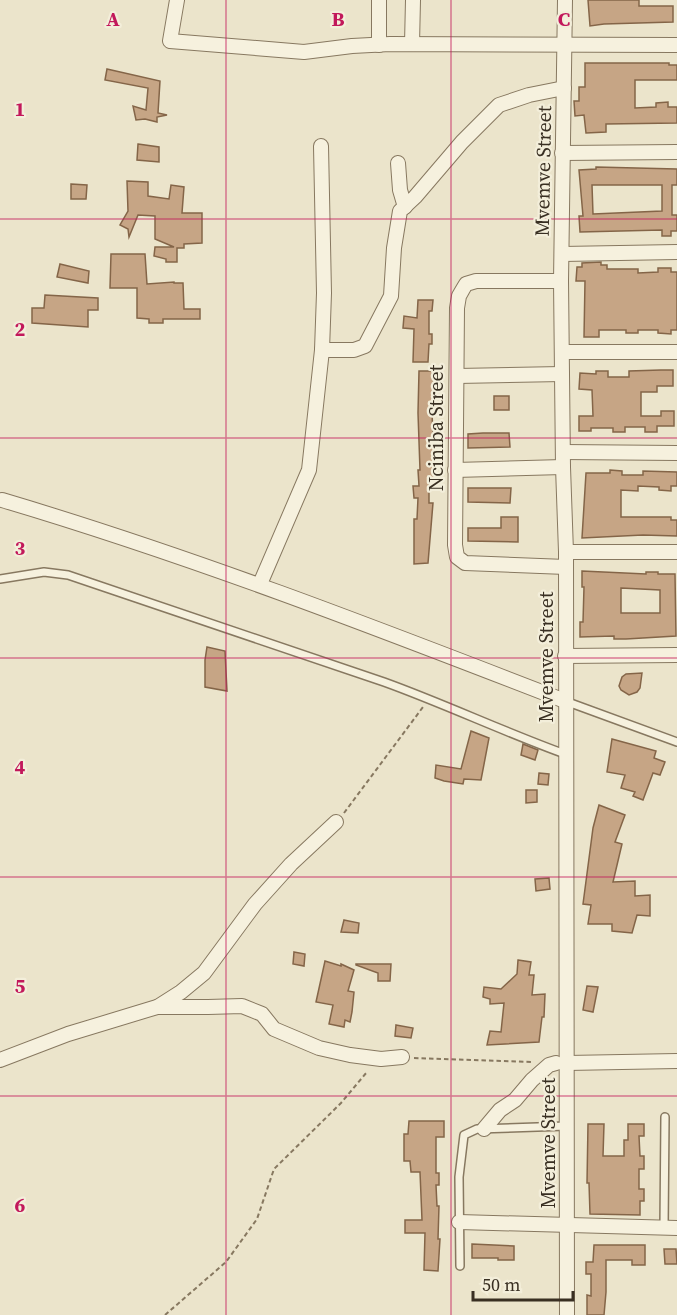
<svg xmlns="http://www.w3.org/2000/svg" width="677" height="1315" viewBox="0 0 677 1315" font-family="'Source Serif 4',serif">
<style>
.building{fill:#c6a585;stroke:#846548;stroke-width:1.5;fill-rule:evenodd}
.lines{fill:none;stroke-linecap:round;stroke-linejoin:round}
.lane-casing{stroke:#877860;stroke-width:10}
.street-casing{stroke:#877860;stroke-width:16}
.path{stroke:#877860;stroke-width:2;stroke-dasharray:4.5 3;stroke-linecap:butt}
.lane{stroke:#f6f1de;stroke-width:7}
.street{stroke:#f6f1de;stroke-width:14}
.grid{fill:none;stroke:#c2185b;stroke-width:1.5;stroke-opacity:0.55}
.labels{text-anchor:middle;dominant-baseline:central;stroke-width:4.5;stroke-linejoin:round;paint-order:stroke}
.street-label{font-size:20px;fill:#392f22;stroke:#f3eeda}
.grid-label{font-size:20px;text-anchor:middle;font-weight:bold;fill:#c2185b;stroke:#f3eeda;stroke-width:4.5;stroke-linejoin:round;paint-order:stroke}
</style>
<rect width="100%" height="100%" fill="#ebe4cb"/>
<g class="building">
<polygon points="588,0 639,0 639,6 673,6 673,22 604,24 590,26"/>
<polygon points="585,63 669,63 669,65 677,65 677,80 635,80 635,108 656,107 656,103 668,102 668,107 677,107 677,123 606,124 606,132 586,133 584,115 575,116 574,101 579,101 579,87 585,87"/>
<polygon points="107,69 160,81 158,113 167,115 157,117 157,122 145,119 136,120 133,106 146,110 148,88 105,80"/>
<polygon points="138,144 159,147 159,162 137,160"/>
<path d="M596,167L677,169V185H672V215H677V231H671V236H662V230L580,232L579,216H583L579,170L596,169ZM592,185H662V211L593,214Z"/>
<polygon points="127,181 148,182 148,196 169,199 171,185 184,187 182,213 202,213 202,243 184,244 184,248 177,248 177,262 166,262 166,259 154,256 155,247 174,247 155,239 155,216 138,215 129,237 128,229 120,225 128,211"/>
<polygon points="71,184 87,185 86,199 71,199"/>
<polygon points="111,254 145,254 147,284 174,282 174,283 183,283 184,309 200,309 200,319 163,319 163,323 149,323 149,319 137,318 137,288 110,288"/>
<polygon points="601,262 601,265 607,265 607,269 638,269 638,273 658,272 658,268 671,268 671,272 677,272 677,330 671,330 671,334 658,333 658,330 638,330 638,333 626,333 626,330 599,330 599,337 584,337 585,281 576,281 577,267 582,267 582,263"/>
<polygon points="60,264 89,271 88,283 57,277"/>
<polygon points="45,295 98,298 98,310 88,310 88,327 32,323 32,308 44,308"/>
<polygon points="418,300 433,300 432,311 429,311 429,334 432,334 432,344 429,344 428,362 413,362 414,329 403,328 404,316 417,318"/>
<polygon points="661,370 673,370 673,386 657,386 657,392 641,392 641,416 661,416 661,411 674,411 674,426 657,426 657,432 645,432 645,427 625,427 625,432 613,432 613,428 591,428 591,431 579,431 579,416 593,416 592,390 579,389 580,373 596,374 596,371 608,371 608,377 629,377 629,371"/>
<polygon points="419,371 434,371 432,413 435,481 429,482 429,503 433,503 428,563 414,564 414,519 417,519 418,498 414,498 413,486 419,486 418,470 420,470 418,413"/>
<rect x="494" y="396" width="15" height="14"/>
<polygon points="483,433 509,433 510,447 468,448 468,434"/>
<polygon points="610,470 622,471 622,475 643,475 643,471 677,472 677,486 671,486 671,491 659,490 659,487 638,486 638,491 621,490 621,517 671,517 671,520 677,520 677,536 643,535 582,538 586,473 610,473"/>
<polygon points="468,488 511,488 510,503 468,502"/>
<polygon points="501,517 518,517 518,542 468,541 468,528 501,528"/>
<path d="M582,571L646,574V572H658V574H675L676,636L626,639H614V636L580,637V622H583L584,587H582ZM621,588L660,590V613H621Z"/>
<polygon points="207,647 225,651 227,691 205,687 205,660"/>
<polygon points="642,673 640,688 637,692 629,695 621,690 619,686 622,677 626,674"/>
<polygon points="471,731 489,738 481,780 464,779 463,784 444,781 435,778 436,765 461,769"/>
<polygon points="612,739 656,751 654,758 665,762 660,775 653,773 643,800 633,796 635,792 621,788 625,775 607,772"/>
<polygon points="523,744 538,750 535,760 521,755"/>
<polygon points="539,773 549,774 548,785 538,784"/>
<polygon points="526,790 537,790 537,802 526,803"/>
<polygon points="599,805 625,815 615,842 622,844 613,882 635,881 635,896 650,895 650,916 637,915 632,933 612,931 612,924 588,924 591,905 583,904 593,828"/>
<polygon points="549,878 550,889 536,891 535,879"/>
<polygon points="344,920 359,923 358,933 341,932"/>
<polygon points="294,952 305,954 304,966 293,964"/>
<polygon points="518,960 531,962 529,975 534,975 532,995 545,994 544,1017 542,1017 539,1042 487,1045 490,1031 501,1032 504,1003 490,1004 490,999 483,997 484,987 501,989 517,974"/>
<polygon points="325,961 341,966 341,964 354,970 348,991 354,992 352,1012 350,1022 345,1020 344,1027 329,1024 333,1005 316,1002"/>
<polygon points="356,964 391,964 390,981 378,981 378,973 356,965"/>
<polygon points="587,986 598,987 593,1012 583,1010"/>
<polygon points="396,1025 413,1028 411,1038 395,1036"/>
<polygon points="409,1121 444,1121 444,1137 436,1137 436,1173 439,1173 439,1185 436,1185 437,1206 439,1206 438,1239 440,1239 438,1271 424,1270 425,1233 405,1233 405,1220 422,1220 420,1172 411,1172 410,1161 404,1161 404,1134 408,1134"/>
<polygon points="588,1124 604,1124 603,1156 624,1156 624,1140 628,1140 628,1124 644,1124 644,1136 639,1136 640,1156 644,1156 644,1169 639,1169 639,1189 644,1189 644,1201 640,1201 640,1215 590,1214 589,1183 587,1183"/>
<polygon points="472,1244 514,1246 514,1260 498,1260 498,1258 472,1258"/>
<polygon points="594,1245 645,1245 645,1265 632,1265 632,1260 606,1260 606,1292 604,1315 587,1315 587,1295 591,1296 591,1274 586,1274 586,1262 593,1262"/>
<polygon points="664,1249 676,1249 677,1264 665,1264"/>
</g>
<g class="lines">
<defs>
<g id="lane">
<path d="M0,579L44,572L68,575L384,682C445,704 504,732 565,754"/>
<polyline points="565,701 677,742"/>
<polyline points="664,1227 665,1117"/>
<polyline points="460,1266 459,1177 464,1135 477,1129 567,1126"/>
</g>
<g id="street">
<polyline points="177,0 170,41 304,52 352,46 390,44 677,45"/>
<polyline points="565,0 561,281 563,467 566,552 567,1315"/>
<polyline points="412,44 413,0"/>
<polyline points="379,45 379,0"/>
<polyline points="562,153 677,152"/>
<polyline points="398,163 400,190 405,207"/>
<polyline points="562,254 677,252"/>
<polyline points="561,281 476,281 466,284 463,289 459,296 457,308 455,545 457,557 465,563 566,567"/>
<polyline points="322,350 354,350 365,346 391,296 394,248 400,211 415,197 462,142 499,105 529,95 564,88"/>
<polyline points="562,352 677,352"/>
<polyline points="457,376 562,374"/>
<polyline points="563,452 677,453"/>
<polyline points="455,470 563,467"/>
<path d="M2,500C194,557 379,629 565,701"/>
<polyline points="566,552 677,552"/>
<polyline points="260,584 309,470 322,350 324,293 321,146"/>
<polyline points="565,656 677,655"/>
<polyline points="159,1006 181,992 204,973 255,904 291,864 336,822"/>
<polyline points="0,1060 68,1034 157,1007 208,1007 242,1006 262,1014 274,1029 319,1048 350,1055 381,1059 402,1057"/>
<polyline points="567,1063 677,1061"/>
<polyline points="484,1129 500,1110 515,1100 532,1080 549,1065 556,1063"/>
<polyline points="459,1222 677,1228"/>
</g>
</defs>
<use href="#lane" class="lane-casing"/>
<use href="#street" class="street-casing"/>
<g class="path">
<polyline points="344,813 423,707"/>
<polyline points="414,1058 531,1062"/>
<polyline points="165,1315 226,1262 257,1219 274,1169 341,1103 367,1072"/>
</g>
<use href="#lane" class="lane"/>
<use href="#street" class="street"/>
</g>
<path class="grid" d="M226,0V1315M451,0V1315M0,219H677M0,438H677M0,658H677M0,877H677M0,1096H677"/>
<g class="labels">
<g class="street-label">
<text transform="translate(543 171) rotate(-89)">Mvemve Street</text>
<text transform="translate(436 428) rotate(-90)">Nciniba Street</text>
<text transform="translate(546 657) rotate(-90)">Mvemve Street</text>
<text transform="translate(548 1143) rotate(-90)">Mvemve Street</text>
</g>
</g>
<g class="grid-label">
<text x="113" y="26">A</text>
<text x="338" y="26">B</text>
<text x="564" y="26">C</text>
<text x="20" y="116">1</text>
<text x="20" y="336">2</text>
<text x="20" y="555">3</text>
<text x="20" y="774">4</text>
<text x="20" y="993">5</text>
<text x="20" y="1212">6</text>
</g>
<path d="M473 1291v9h100v-9" fill="none" stroke="#392f22" stroke-width="3"/>
<text x="482" y="1291" font-size="18" fill="#392f22" stroke="#f3eeda" stroke-width="4.5" paint-order="stroke">50 m</text>
</svg>
